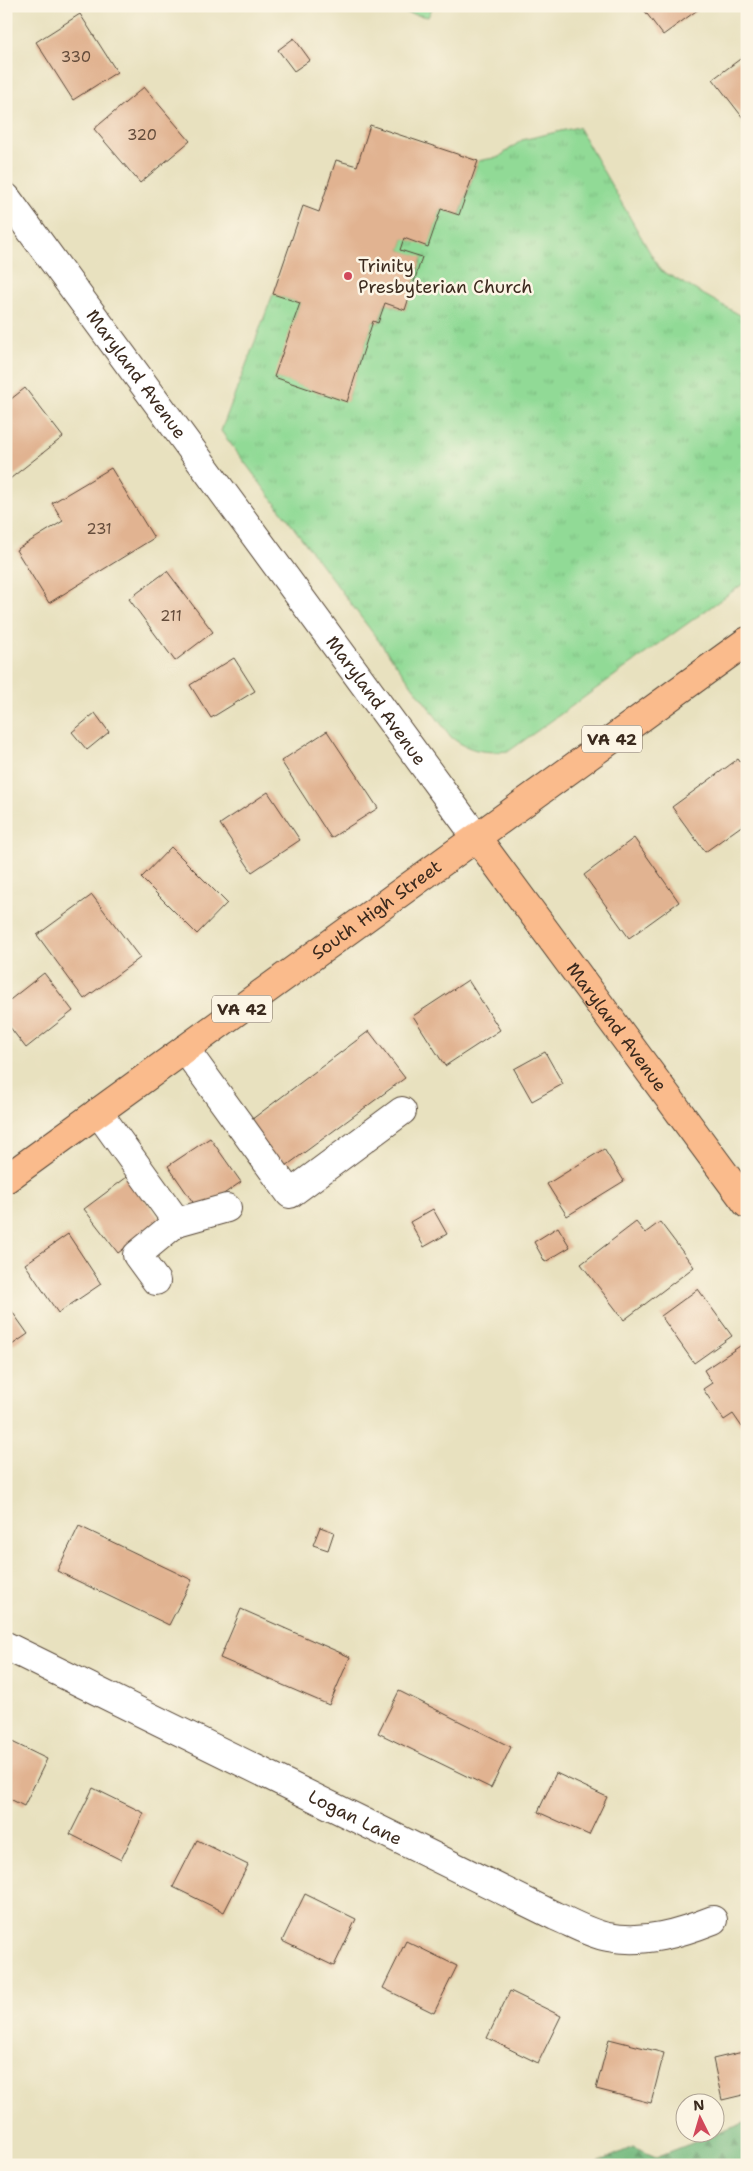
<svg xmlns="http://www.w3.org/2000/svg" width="753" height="2171" viewBox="0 0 753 2171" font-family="'Shantell Sans',sans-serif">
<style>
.grass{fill:url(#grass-tufts);stroke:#66825a}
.forest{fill:url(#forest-firs);stroke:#58724e}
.park{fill:url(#park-crowns);stroke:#66825a}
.building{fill:#e1b391}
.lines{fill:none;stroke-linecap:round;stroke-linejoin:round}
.minor-casing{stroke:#554536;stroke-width:30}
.major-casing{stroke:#554536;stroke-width:30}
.minor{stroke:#fff;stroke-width:28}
.major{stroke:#fabb8c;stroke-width:28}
.poi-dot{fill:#d1495b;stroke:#fcf5e5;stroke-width:2}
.labels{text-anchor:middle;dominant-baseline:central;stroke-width:5;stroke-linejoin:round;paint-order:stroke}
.number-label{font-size:15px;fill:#644c3b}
.shield{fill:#fcf5e5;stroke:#75675a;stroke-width:1}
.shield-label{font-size:16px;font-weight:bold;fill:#3b2a1e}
.poi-label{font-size:18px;fill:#3b2a1e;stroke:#fcf5e5;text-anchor:start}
.street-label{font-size:18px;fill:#3b2a1e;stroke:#fcf5e5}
</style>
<defs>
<pattern id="grass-tufts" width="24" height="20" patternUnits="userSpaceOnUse" patternTransform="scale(1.25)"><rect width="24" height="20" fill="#91da96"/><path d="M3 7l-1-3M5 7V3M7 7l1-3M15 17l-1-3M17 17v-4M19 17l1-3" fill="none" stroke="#7ebb81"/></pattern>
<pattern id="forest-firs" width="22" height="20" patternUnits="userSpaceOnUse" patternTransform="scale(1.25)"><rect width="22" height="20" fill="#74ba7f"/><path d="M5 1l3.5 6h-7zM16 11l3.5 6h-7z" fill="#609767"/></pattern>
<pattern id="park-crowns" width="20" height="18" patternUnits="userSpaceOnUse" patternTransform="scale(1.25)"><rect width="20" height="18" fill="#91da96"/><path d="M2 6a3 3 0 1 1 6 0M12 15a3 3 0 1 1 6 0" fill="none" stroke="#7ebb81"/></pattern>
</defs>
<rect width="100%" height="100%" fill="#fcf5e5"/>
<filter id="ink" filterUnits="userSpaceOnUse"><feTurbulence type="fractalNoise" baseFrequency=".02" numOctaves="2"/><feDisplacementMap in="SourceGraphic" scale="10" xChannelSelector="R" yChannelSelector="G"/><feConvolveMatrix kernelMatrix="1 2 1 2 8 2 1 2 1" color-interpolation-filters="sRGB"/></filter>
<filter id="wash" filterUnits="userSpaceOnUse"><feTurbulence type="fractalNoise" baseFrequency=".0096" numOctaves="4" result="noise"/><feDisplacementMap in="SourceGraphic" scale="20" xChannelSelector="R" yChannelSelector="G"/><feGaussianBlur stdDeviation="1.12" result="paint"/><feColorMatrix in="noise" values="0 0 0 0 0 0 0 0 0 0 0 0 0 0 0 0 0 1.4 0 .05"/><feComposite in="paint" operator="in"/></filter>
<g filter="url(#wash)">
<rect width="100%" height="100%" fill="#e8e1bf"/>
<path class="grass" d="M578,127L660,270L747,319V581L509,751C486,753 470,752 451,737L221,431L273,294L300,303L275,377L347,401L373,321L379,323L385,303L405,310L422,258L400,250L404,238L428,246L441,209L460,215L478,161L499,157L522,140Z"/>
<polygon class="forest" points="747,2122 747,2165 592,2165 633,2147 656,2157"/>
<polygon class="park" points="370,6 433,6 428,17"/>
<g id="blocks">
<g class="building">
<polygon points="641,6 703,6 663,35"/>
<polygon points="80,14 117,72 73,100 36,42"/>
<polygon points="294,38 310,60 294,71 278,50"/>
<polygon points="747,54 747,123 713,79"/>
<polygon points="144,87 190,141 140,183 94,129"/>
<polygon points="370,125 478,161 459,215 441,209 428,247 404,238 400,250 422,257 405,310 385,303 378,323 373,321 347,402 274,377 300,303 273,294 303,206 319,212 336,160 357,166"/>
<polygon points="25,388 63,437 6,482 6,403"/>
<polygon points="111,468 154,538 49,603 16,550 63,521 52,503"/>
<polygon points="167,571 213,632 175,661 129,599"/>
<polygon points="234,658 255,691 211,718 190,685"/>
<polygon points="95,713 109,732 87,750 72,732"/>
<polygon points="327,731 378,808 331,838 281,761"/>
<polygon points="738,759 747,771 747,822 705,852 672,807"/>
<polygon points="268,792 300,840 252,872 220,824"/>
<polygon points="634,838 679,902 629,938 584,875"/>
<polygon points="171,847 227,903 197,934 141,878"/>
<polygon points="92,895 140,958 84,999 37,935"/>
<polygon points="44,973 73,1011 26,1048 6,1022 6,1003"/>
<polygon points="468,980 500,1030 445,1066 413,1016"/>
<polygon points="369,1031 405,1078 282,1169 247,1123"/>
<polygon points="545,1052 563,1084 532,1101 514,1069"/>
<polygon points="210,1138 241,1182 199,1211 168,1166"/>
<polygon points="604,1149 624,1181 567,1216 547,1184"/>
<polygon points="127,1177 161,1221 118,1253 84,1209"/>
<polygon points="433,1209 447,1234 424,1247 410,1222"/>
<polygon points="636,1222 645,1233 660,1222 694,1267 624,1320 581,1264"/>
<polygon points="558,1227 570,1247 545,1262 534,1242"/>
<polygon points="68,1234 101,1284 58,1313 25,1264"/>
<polygon points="698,1289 732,1336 694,1363 661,1316"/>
<polygon points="6,1303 28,1334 6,1349"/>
<polygon points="743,1344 747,1350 747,1424 742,1427 733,1414 724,1420 703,1389 712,1383 704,1370"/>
<polygon points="79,1526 192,1580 169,1625 57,1571"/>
<polygon points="320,1527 334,1532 328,1550 313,1545"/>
<polygon points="241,1609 350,1657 329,1705 220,1658"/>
<polygon points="399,1691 511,1747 491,1788 378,1733"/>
<polygon points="6,1739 47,1759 24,1806 6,1797"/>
<polygon points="556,1773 607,1797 589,1835 538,1812"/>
<polygon points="93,1788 144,1813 121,1860 70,1834"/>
<polygon points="197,1840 248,1865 224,1912 173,1887"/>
<polygon points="305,1894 356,1919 334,1966 282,1941"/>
<polygon points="406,1941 457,1966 434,2013 383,1988"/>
<polygon points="510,1991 561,2016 538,2063 487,2038"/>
<polygon points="609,2039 664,2053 651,2103 596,2089"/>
<polygon points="747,2051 747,2094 722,2100 713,2059"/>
</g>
</g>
</g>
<g filter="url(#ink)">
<use href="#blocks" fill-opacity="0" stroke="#554536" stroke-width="1"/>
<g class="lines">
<defs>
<g id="minor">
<path id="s1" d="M6,197L477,838"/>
<polyline points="185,1049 290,1194 402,1111"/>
<polyline points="98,1112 177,1222 227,1208"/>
<polyline points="156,1281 137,1255 177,1222"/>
<path id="s2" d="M6,1646L555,1916C572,1923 590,1934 608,1937C644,1944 680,1933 713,1920"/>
</g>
<g id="major">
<path id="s3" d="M477,838L747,1204"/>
<path id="s4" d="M6,1179L747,641"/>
</g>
</defs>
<use href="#minor" class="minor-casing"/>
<use href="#major" class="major-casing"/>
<use href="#minor" class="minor"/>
<use href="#major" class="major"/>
</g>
</g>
<circle class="poi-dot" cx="348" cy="276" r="5"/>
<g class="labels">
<g class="number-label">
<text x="76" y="57">330</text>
<text x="142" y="135">320</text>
<text x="99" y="529">231</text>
<text x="171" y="616">211</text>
</g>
<g class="shield">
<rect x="582" y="725.5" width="60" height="27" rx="4"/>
<rect x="212" y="995.5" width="60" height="27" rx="4"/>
</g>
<g class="shield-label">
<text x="612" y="739">VA 42</text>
<text x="242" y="1009">VA 42</text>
</g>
<g class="poi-label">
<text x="358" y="266">Trinity<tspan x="358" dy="21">Presbyterian Church</tspan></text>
</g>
<g class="street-label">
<text stroke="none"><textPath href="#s1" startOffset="220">Maryland Avenue</textPath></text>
<text stroke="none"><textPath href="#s1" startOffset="625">Maryland Avenue</textPath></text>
<text stroke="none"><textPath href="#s4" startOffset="458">South High Street</textPath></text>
<text stroke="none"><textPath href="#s3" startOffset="235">Maryland Avenue</textPath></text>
<text stroke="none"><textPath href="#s2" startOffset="389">Logan Lane</textPath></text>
</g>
</g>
<rect width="753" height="2171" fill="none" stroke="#fcf5e5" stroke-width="25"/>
<g transform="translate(700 2118) rotate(355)"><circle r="24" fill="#fcf5e5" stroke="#afa495"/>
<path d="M0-4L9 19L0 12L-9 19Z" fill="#d1495b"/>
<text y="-8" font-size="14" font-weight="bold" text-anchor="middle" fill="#3b2a1e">N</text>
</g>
</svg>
